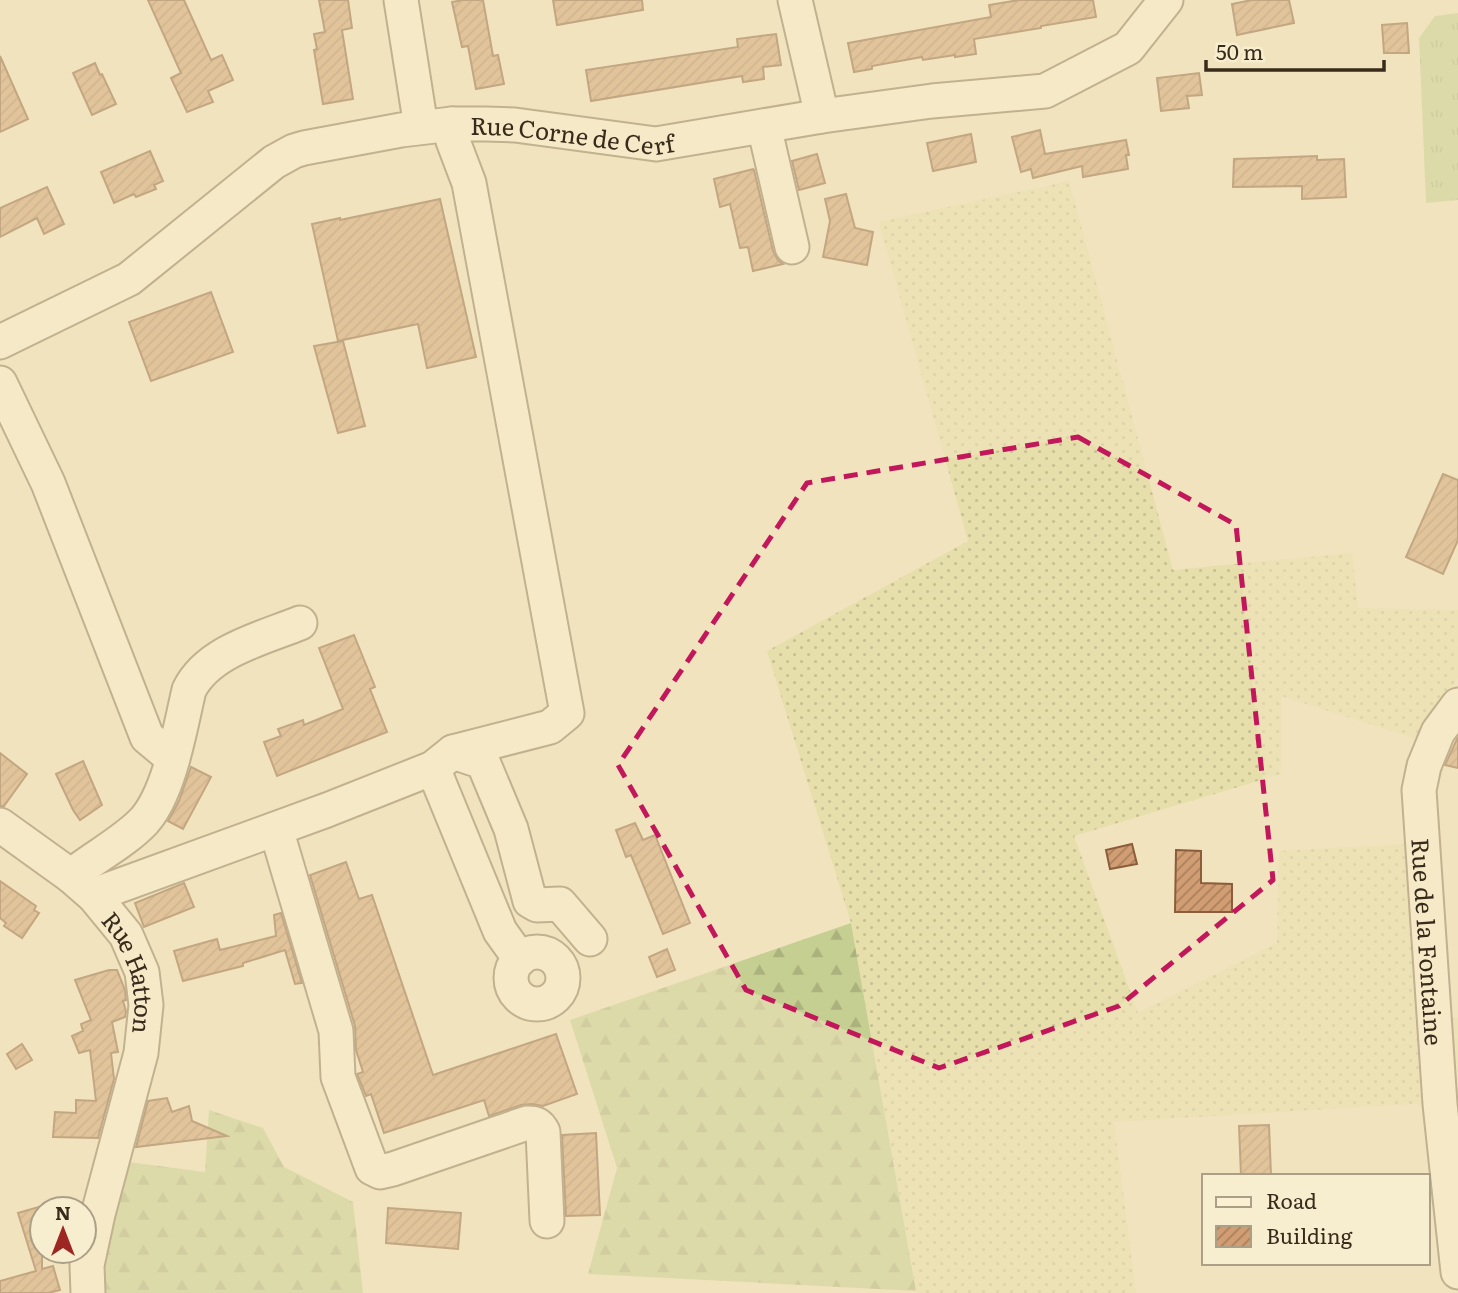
<svg xmlns="http://www.w3.org/2000/svg" width="1458" height="1293" viewBox="0 0 1458 1293" font-family="Literata,serif">
<style>
.farmland{fill:url(#farmland-dots)}
.grass{fill:url(#grass-tufts)}
.forest{fill:url(#forest-firs)}
.building{fill:url(#building-hatch);stroke:#8b5d3a;stroke-width:2}
.lines{fill:none;stroke-linecap:round;stroke-linejoin:round}
.minor-casing{stroke:#8a7456;stroke-width:37}
.minor{stroke:#fbf0d2;stroke-width:33}
.marked{fill:none;stroke:#c2185b;stroke-width:5;stroke-dasharray:14 9;stroke-linejoin:round}
.labels{text-anchor:middle;dominant-baseline:central;stroke-width:5;stroke-linejoin:round;paint-order:stroke}
.street-label{font-size:24px;fill:#392b1b;stroke:#f7edcf}
</style>
<defs>
<pattern id="farmland-dots" width="8" height="8" patternUnits="userSpaceOnUse" patternTransform="scale(1.75)"><rect width="8" height="8" fill="#e7dfab"/><path d="M2 2h.1M6 6h.1" fill="none" stroke="#c7c093" stroke-width="1.8" stroke-linecap="round"/></pattern>
<pattern id="grass-tufts" width="24" height="20" patternUnits="userSpaceOnUse" patternTransform="scale(1.75)"><rect width="24" height="20" fill="#c6cf92"/><path d="M3 7l-1-3M5 7V3M7 7l1-3M15 17l-1-3M17 17v-4M19 17l1-3" fill="none" stroke="#abb27d"/></pattern>
<pattern id="forest-firs" width="22" height="20" patternUnits="userSpaceOnUse" patternTransform="scale(1.75)"><rect width="22" height="20" fill="#c6cf92"/><path d="M5 1l3.5 6h-7zM16 11l3.5 6h-7z" fill="#abb27d"/></pattern>
<pattern id="building-hatch" width="6" height="6" patternUnits="userSpaceOnUse" patternTransform="scale(1.75)"><rect width="6" height="6" fill="#d19d72"/><path d="M-1 1l2-2M0 6l6-6M5 7l2-2" fill="none" stroke="#ab805d"/></pattern>
</defs>
<rect width="100%" height="100%" fill="#f1e3be"/>
<g class="farmland">
<polygon points="1069,181 1173,570 1352,553 1358,608 1458,610 1458,678 1417,739 1281,696 1281,774 1074,836 1138,1013 1277,943 1279,851 1405,844 1427,1103 1114,1122 1136,1293 917,1293 851,923 767,651 968,541 879,222"/>
<polygon points="1458,1018 1458,1074 1450,1019"/>
</g>
<polygon class="grass" points="1458,13 1458,200 1426,203 1419,38 1435,16"/>
<g class="forest">
<polygon points="851,923 916,1291 588,1274 617,1168 570,1020"/>
<polygon points="209,1110 263,1128 284,1167 353,1202 363,1293 87,1293 121,1161 205,1172"/>
</g>
<g class="building">
<polygon points="148,0 184,0 211,60 222,55 233,80 208,91 213,102 187,112 171,78 181,73"/>
<polygon points="319,0 348,0 352,28 342,30 353,99 323,104 314,50 317,49 314,34 325,32"/>
<polygon points="463,0 483,0 493,56 498,55 504,84 476,89 468,46 462,47 452,2"/>
<polygon points="553,0 642,0 643,10 557,25"/>
<polygon points="1019,0 1093,0 1096,17 1041,26 1041,28 974,39 976,54 955,57 955,55 923,60 922,57 872,66 872,69 854,72 848,43 991,17 989,5"/>
<polygon points="1252,0 1289,0 1294,23 1237,35 1232,4"/>
<polygon points="1407,23 1409,53 1384,53 1382,25"/>
<polygon points="776,34 781,65 763,67 764,79 743,82 742,76 591,101 586,70 738,47 737,39"/>
<polygon points="0,56 28,119 0,132"/>
<polygon points="95,63 100,75 102,74 116,104 92,115 73,73"/>
<polygon points="1199,73 1202,95 1187,96 1189,108 1161,111 1157,78"/>
<polygon points="1040,130 1045,154 1126,140 1129,155 1126,155 1128,169 1083,177 1082,166 1033,178 1031,169 1021,172 1012,137"/>
<polygon points="971,134 976,162 933,171 927,143"/>
<polygon points="150,151 163,181 154,185 156,189 136,197 134,194 114,203 101,172"/>
<polygon points="817,154 825,183 799,190 792,161"/>
<polygon points="1317,156 1317,160 1344,159 1346,197 1302,199 1302,186 1233,187 1234,159"/>
<polygon points="753,169 754,170 773,251 778,260 783,264 753,271 748,247 740,248 730,204 720,207 714,179"/>
<polygon points="47,187 64,224 44,234 37,218 0,237 0,208"/>
<polygon points="846,194 855,228 873,232 867,265 823,257 830,221 825,199"/>
<polygon points="440,199 476,357 427,368 418,324 338,341 312,224 340,218 340,220"/>
<polygon points="211,292 233,352 151,381 129,322"/>
<polygon points="343,341 365,426 338,433 314,346"/>
<polygon points="1443,474 1458,480 1458,540 1443,574 1406,557"/>
<polygon points="354,635 375,687 370,689 387,732 277,776 264,742 281,736 278,729 303,720 304,725 343,709 319,648"/>
<polygon points="1458,737 1458,768 1445,765"/>
<polygon points="0,753 27,774 4,806 0,806"/>
<polygon points="83,761 102,805 80,820 73,810 56,774"/>
<polygon points="191,767 211,777 183,829 168,821 179,801"/>
<polygon points="635,823 643,840 655,835 690,923 663,934 631,855 626,857 616,830"/>
<polygon points="1132,844 1137,864 1110,869 1106,850"/>
<polygon points="1176,850 1201,851 1201,883 1232,884 1232,912 1175,912"/>
<polygon points="346,862 359,899 372,895 433,1075 556,1034 577,1094 543,1106 532,1104 521,1105 489,1116 484,1100 384,1133 371,1094 366,1096 357,1074 363,1072 356,1050 355,1026 310,875"/>
<polygon points="0,881 36,906 34,910 39,913 22,938 4,926 6,923 0,918"/>
<polygon points="184,883 194,907 144,927 135,903"/>
<polygon points="281,913 302,983 295,984 285,950 243,963 243,966 183,981 174,951 217,939 220,950 276,936 274,915"/>
<polygon points="667,949 675,970 657,977 649,957"/>
<polygon points="109,970 117,970 125,990 126,1000 123,1001 126,1011 125,1017 112,1022 118,1052 111,1053 114,1079 98,1138 53,1137 55,1112 76,1113 76,1100 96,1101 90,1050 79,1053 72,1036 83,1031 81,1024 91,1020 75,980"/>
<polygon points="22,1044 32,1060 16,1069 7,1054"/>
<polygon points="167,1098 172,1112 189,1106 192,1121 227,1136 136,1147 148,1101"/>
<polygon points="1269,1125 1271,1175 1241,1176 1239,1126"/>
<polygon points="596,1133 600,1215 566,1216 562,1135"/>
<polygon points="42,1206 42,1269 53,1266 60,1290 48,1293 0,1293 0,1281 36,1271 18,1213"/>
<polygon points="388,1208 461,1213 458,1249 386,1243"/>
</g>
<g class="lines">
<defs>
<g id="minor">
<polyline points="401,0 421,127"/>
<polyline points="795,0 822,116"/>
<polyline points="764,126 792,247"/>
<path id="s1" d="M0,342L129,279L274,162L294,151L304,148L401,130L452,124H486L515,125L656,144L822,116L932,101L1045,91L1128,48L1166,0"/>
<polyline points="0,383 48,483 147,737 172,758"/>
<path id="s2" d="M1458,705L1438,732L1424,766L1419,790L1440,1104L1458,1272"/>
<polyline points="453,752 483,762 511,829 530,901 537,905 560,904 590,939"/>
<polyline points="433,768 500,931 520,959"/>
<path id="s3" d="M0,825L71,876L94,896L126,935L142,972L146,1005L141,1053L98,1214L87,1265L88,1293"/>
<path d="M276,829L336,1031L338,1077L372,1168L380,1172L393,1169L527,1123C536,1123 539,1124 543,1132L547,1221"/>
<path d="M71,876C94,857 123,843 144,821C170,792 180,728 189,690C208,651 263,638 300,623"/>
<polyline points="94,896 102,892 327,810 433,768 453,752 550,727 567,713 469,183 453,141 452,124"/>
<circle cx="537" cy="978" r="26"/>
</g>
</defs>
<use href="#minor" class="minor-casing"/>
<use href="#minor" class="minor"/>
</g>
<path d="M0 0H1458V1293H0ZM1078,437L1236,525L1273,880L1119,1006L939,1068L746,990L618,765L807,483Z" fill="#f1e3be" fill-opacity=".55" fill-rule="evenodd"/>
<path class="marked" d="M1078,437L1236,525L1273,880L1119,1006L939,1068L746,990L618,765L807,483Z"/>
<g class="labels">
<g class="street-label">
<text stroke="none"><textPath href="#s1" startOffset="634">Rue Corne de Cerf</textPath></text>
<text stroke="none"><textPath href="#s2" startOffset="247">Rue de la Fontaine</textPath></text>
<text stroke="none"><textPath href="#s3" startOffset="206">Rue Hatton</textPath></text>
</g>
</g>
<rect x="1202" y="1174" width="228" height="91" fill="#f7edcf" stroke="#ab9f87" stroke-width="2"/>
<rect x="1216" y="1197" width="35" height="10" fill="#fbf0d2" stroke="#ab9f87" stroke-width="2"/>
<text x="1266" y="1209" font-size="21" fill="#392b1b">Road</text>
<rect x="1216" y="1226" width="35" height="21" fill="url(#building-hatch)" stroke="#ab9f87" stroke-width="2"/>
<text x="1266" y="1244" font-size="21" fill="#392b1b">Building</text>
<g transform="translate(63 1230)"><circle r="33" fill="#f7edcf" stroke="#ab9f87" stroke-width="2"/>
<path d="M0-5L12 26L0 18L-12 26Z" fill="#9d2622"/>
<text y="-10" font-size="19" font-weight="bold" text-anchor="middle" fill="#392b1b">N</text>
</g>
<path d="M1206 60v10h178v-10" fill="none" stroke="#392b1b" stroke-width="3.5"/>
<text x="1216" y="60" font-size="21" fill="#392b1b" stroke="#f7edcf" stroke-width="5" paint-order="stroke">50 m</text>
</svg>
